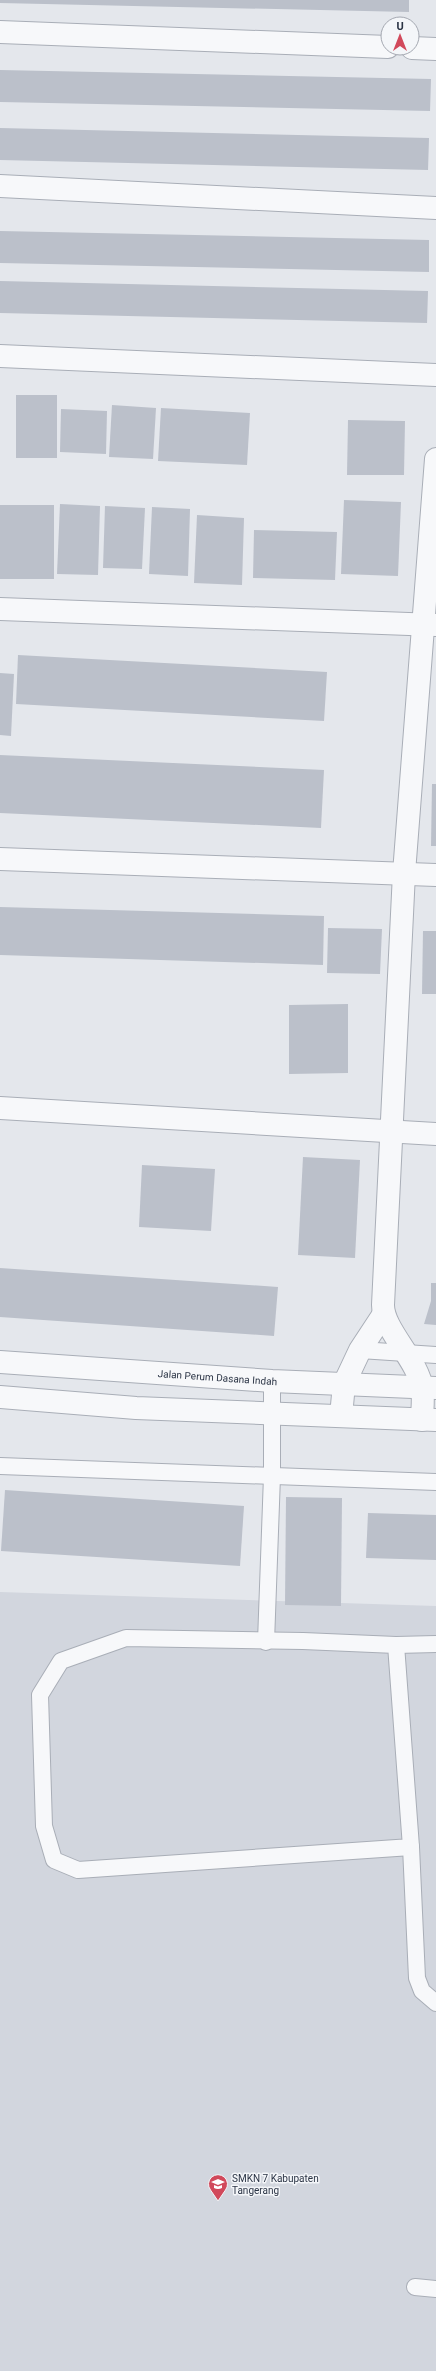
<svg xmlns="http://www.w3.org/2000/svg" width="436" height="2371" viewBox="0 0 436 2371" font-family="Roboto,sans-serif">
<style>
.built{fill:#d2d6de}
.building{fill:#bbc0ca}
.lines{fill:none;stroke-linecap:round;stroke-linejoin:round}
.service-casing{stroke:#a9aeb7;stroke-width:18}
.minor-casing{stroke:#a9aeb7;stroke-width:24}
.tertiary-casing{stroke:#a9aeb7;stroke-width:24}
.service{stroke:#f7f8fa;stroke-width:16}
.minor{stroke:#f7f8fa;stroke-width:22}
.tertiary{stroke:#f7f8fa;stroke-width:22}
.labels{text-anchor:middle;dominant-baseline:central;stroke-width:3;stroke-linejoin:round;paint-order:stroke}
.street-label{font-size:10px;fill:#2b3445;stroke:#f4f6f9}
.poi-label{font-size:10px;fill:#2b3445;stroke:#f4f6f9;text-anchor:start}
</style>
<rect width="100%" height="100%" fill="#e4e7ec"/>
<polygon class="built" points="0,1592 436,1606 436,2371 0,2371"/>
<g class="building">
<polygon points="0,0 409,0 409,12 0,3"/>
<polygon points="0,70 431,79 430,111 0,102"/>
<polygon points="0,128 429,138 428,170 0,160"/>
<polygon points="0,231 429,240 429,272 0,263"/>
<polygon points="0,281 428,291 427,323 0,313"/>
<rect x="16" y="395" width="41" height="63"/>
<polygon points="112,405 156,408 153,459 109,457"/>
<polygon points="161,408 250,413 247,465 158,461"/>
<polygon points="61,409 107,411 106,454 60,452"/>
<polygon points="348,420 405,421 404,475 347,475"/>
<polygon points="344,500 401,502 398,576 341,574"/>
<polygon points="60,504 100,506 98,575 57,574"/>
<rect x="0" y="505" width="54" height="74"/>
<polygon points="105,506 145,508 142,569 103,568"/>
<polygon points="152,507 190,509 188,576 149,574"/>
<polygon points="197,515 244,518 242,585 194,583"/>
<polygon points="254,530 337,532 335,580 253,578"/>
<polygon points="18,655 327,672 324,721 16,704"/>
<polygon points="0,673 14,674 11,736 0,735"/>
<polygon points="0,755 324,770 321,828 0,813"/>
<polygon points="432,784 436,784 436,846 431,846"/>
<polygon points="0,907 324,916 323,965 0,955"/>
<polygon points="328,928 382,929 380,974 327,973"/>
<polygon points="423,931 436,931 436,994 422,994"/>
<polygon points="348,1004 348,1073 289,1074 289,1005"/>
<polygon points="303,1157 360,1160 355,1258 298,1255"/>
<polygon points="142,1165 215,1169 211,1231 139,1227"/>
<polygon points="0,1268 278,1287 274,1336 0,1317"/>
<polygon points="431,1283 436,1283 436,1325 424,1324 431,1301"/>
<polygon points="5,1490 244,1506 240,1566 1,1551"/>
<polygon points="286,1497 342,1498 341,1606 285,1605"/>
<polygon points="368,1513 436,1515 436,1560 366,1558"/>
</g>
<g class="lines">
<defs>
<g id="service">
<polyline points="360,1350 436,1355"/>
<polyline points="0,1466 436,1482"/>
<polygon points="126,1638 303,1641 396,1645 411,1847 78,1870 54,1860 44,1826 40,1695 61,1661"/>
<polyline points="266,1642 272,1476 272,1381"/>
<polyline points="396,1645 436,1644"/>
<polyline points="411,1847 417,1978 422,1991 436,2003"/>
<polyline points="415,2287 436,2289"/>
</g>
<g id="minor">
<polyline points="0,32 388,47"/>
<polyline points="412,48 436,49"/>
<polyline points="0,186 436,208"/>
<polyline points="0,356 436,375"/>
<polyline points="0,609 436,625"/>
<polyline points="0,859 436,875"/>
<polyline points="0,1108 436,1134"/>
<polyline points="341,1416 344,1384 360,1350 383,1315"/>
<path d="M422,1420C422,1410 424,1398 422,1389C419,1361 383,1330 383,1305L404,873L436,459"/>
</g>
<g id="tertiary">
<path id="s1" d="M0,1362L272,1381L436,1388"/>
<polyline points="0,1397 136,1408 436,1420"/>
</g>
</defs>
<use href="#service" class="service-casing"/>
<use href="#minor" class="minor-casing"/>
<use href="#tertiary" class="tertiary-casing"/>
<use href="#service" class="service"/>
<use href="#minor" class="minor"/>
<use href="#tertiary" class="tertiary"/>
</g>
<defs>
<symbol id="school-pin" viewBox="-11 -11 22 30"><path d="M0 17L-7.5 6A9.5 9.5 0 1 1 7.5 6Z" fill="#d1495b" stroke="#f4f6f9"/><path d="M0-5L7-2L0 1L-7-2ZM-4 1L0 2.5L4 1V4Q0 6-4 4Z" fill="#fff"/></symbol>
</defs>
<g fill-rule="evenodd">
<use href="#school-pin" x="207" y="2173" width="22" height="30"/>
</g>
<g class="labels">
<g class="street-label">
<text stroke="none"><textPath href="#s1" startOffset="218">Jalan Perum Dasana Indah</textPath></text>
</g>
<g class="poi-label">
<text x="232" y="2178">SMKN 7 Kabupaten<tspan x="232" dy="12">Tangerang</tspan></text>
</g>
</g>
<g transform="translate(400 36)"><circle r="19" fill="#f4f6f9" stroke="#a4a8b1"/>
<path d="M0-3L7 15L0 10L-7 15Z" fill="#d1495b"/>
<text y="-6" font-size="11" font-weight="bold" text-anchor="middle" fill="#2b3445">U</text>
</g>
</svg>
